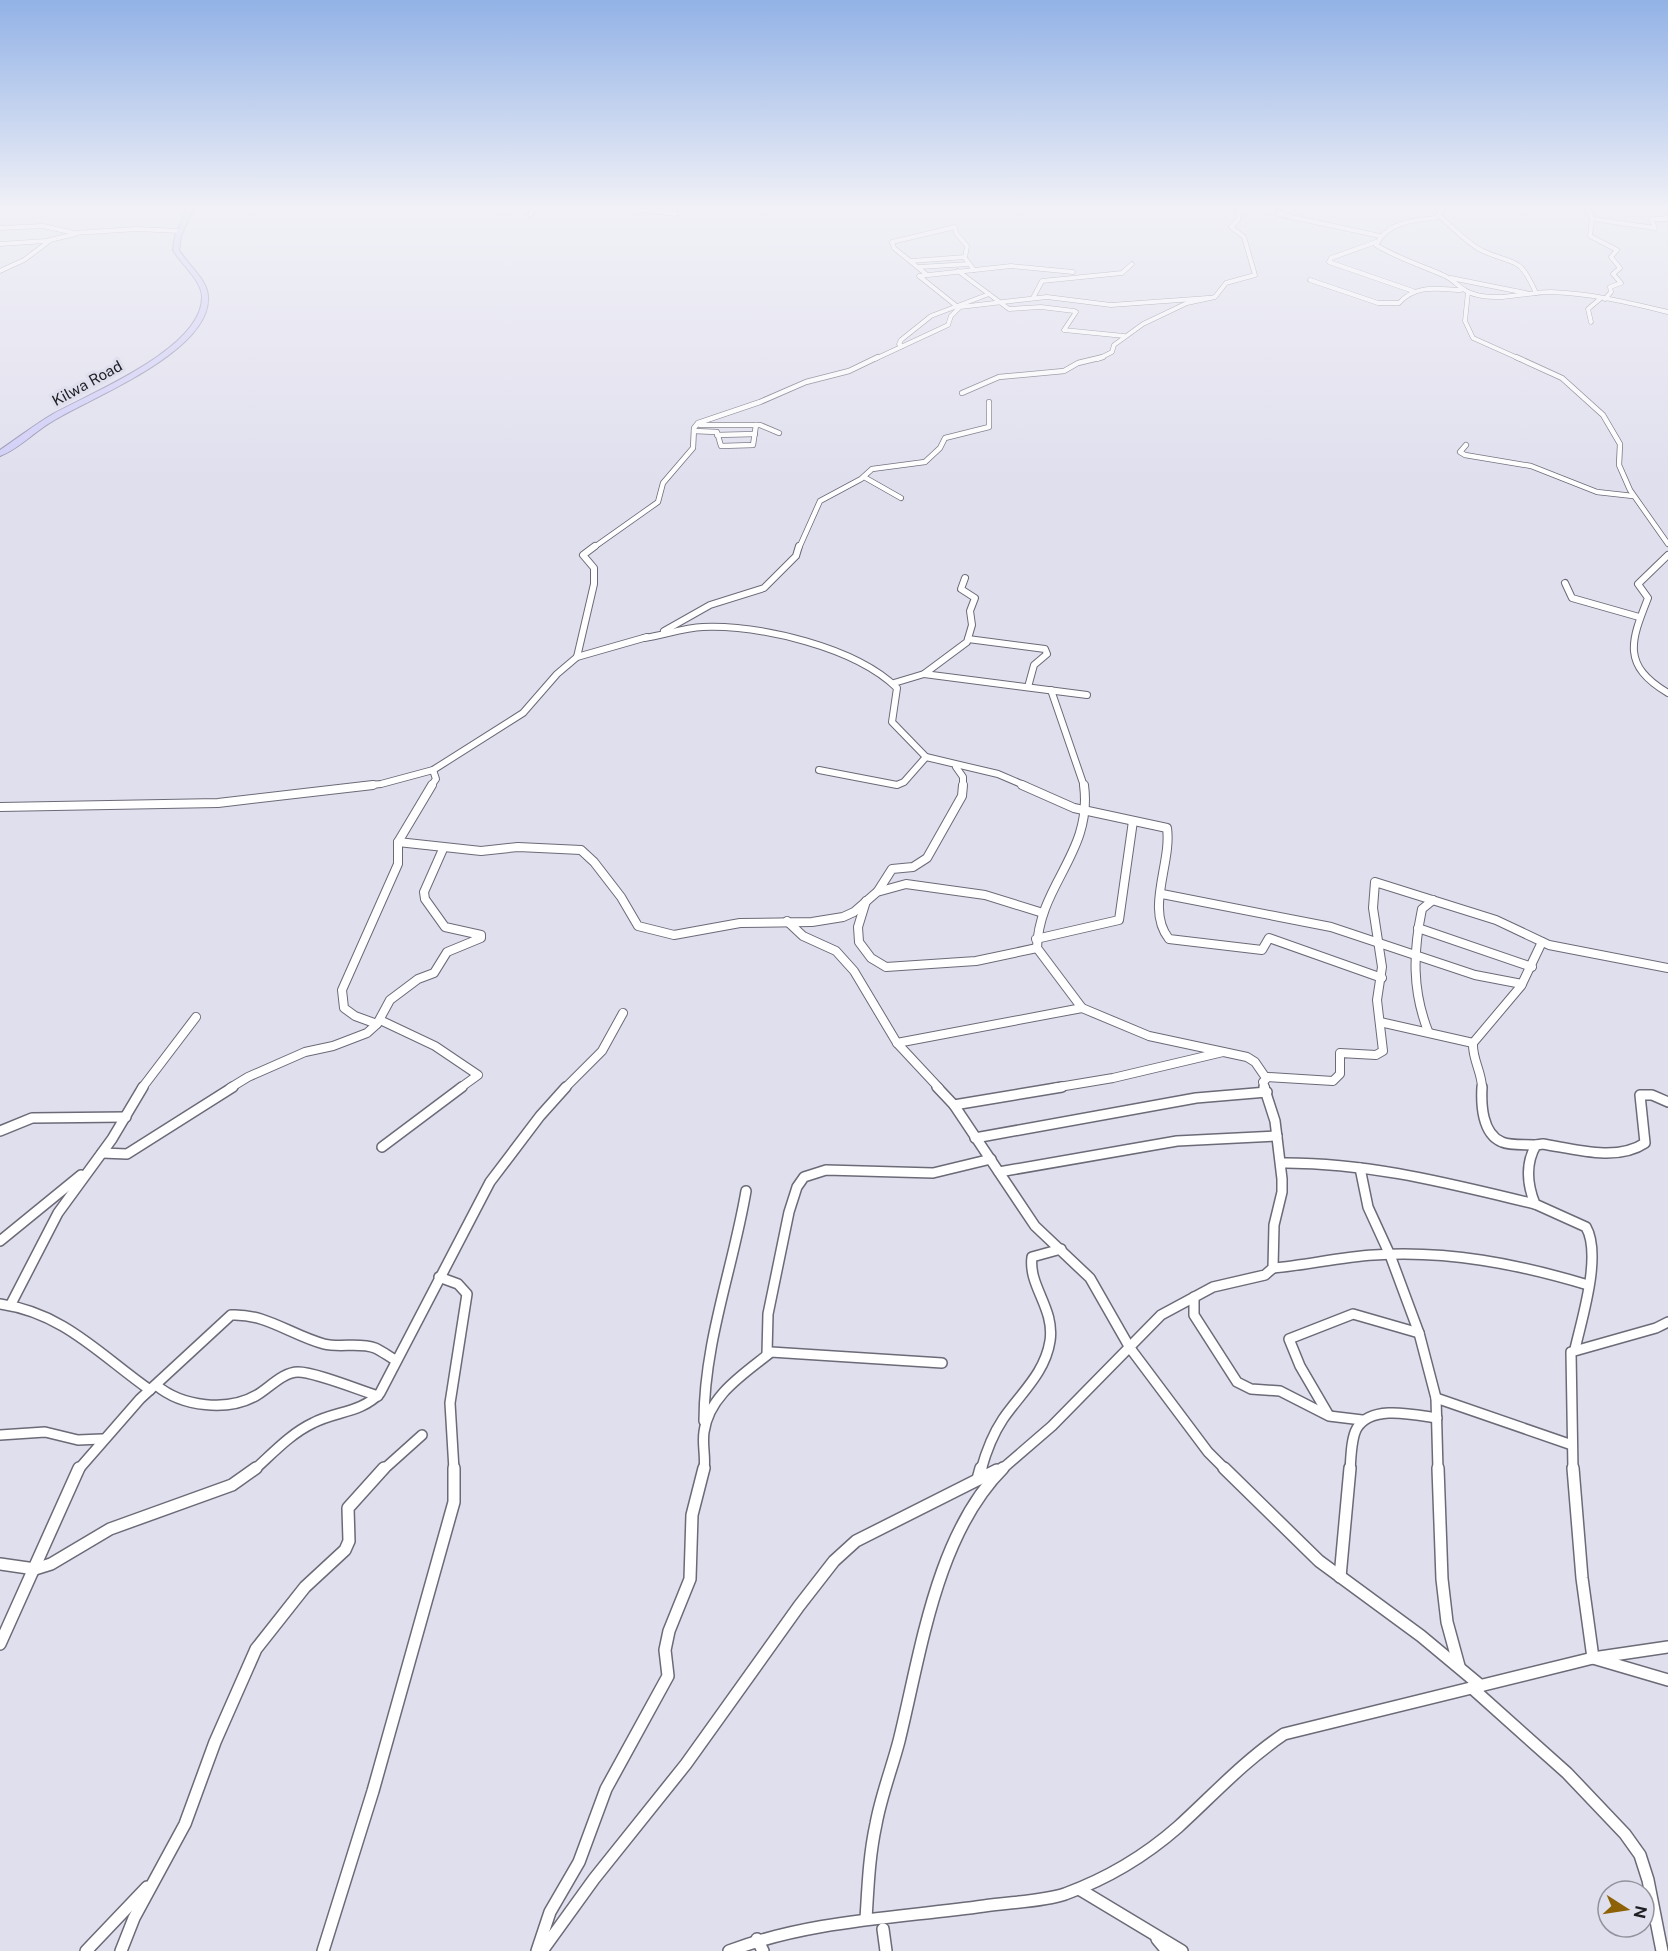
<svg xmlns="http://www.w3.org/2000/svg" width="1668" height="1951" viewBox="0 0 1668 1951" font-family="'Public Sans',sans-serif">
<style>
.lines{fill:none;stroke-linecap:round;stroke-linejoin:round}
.street-far5-casing{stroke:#6b6a77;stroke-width:5}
.street-far4-casing{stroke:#6b6a77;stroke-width:6}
.street-far3-casing{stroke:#6b6a77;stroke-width:8}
.street-far2-casing{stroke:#6b6a77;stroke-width:10}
.street-far1-casing{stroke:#6b6a77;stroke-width:12}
.street-casing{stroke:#6b6a77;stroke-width:14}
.highway-casing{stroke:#9290ad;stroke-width:2}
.street-far5{stroke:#fff;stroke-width:4}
.street-far4{stroke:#fff;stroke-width:4.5}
.street-far3{stroke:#fff;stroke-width:6}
.street-far2{stroke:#fff;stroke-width:8}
.street-far1{stroke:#fff;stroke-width:9}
.street{stroke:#fff;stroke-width:11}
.highway{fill:#d0cdf7;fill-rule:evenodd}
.labels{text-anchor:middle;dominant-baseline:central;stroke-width:6;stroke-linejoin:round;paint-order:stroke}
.far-street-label{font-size:15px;fill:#1e1e23;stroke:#e0dfee}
</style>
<rect width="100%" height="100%" fill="#e0dfee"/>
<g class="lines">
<defs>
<g id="street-far5">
<polyline points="633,209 676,214"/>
<polyline points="1293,209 1278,214 1380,236"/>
<path d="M1442,209L1436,218C1413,220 1388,222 1376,245C1397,258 1420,265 1443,275C1459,282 1459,292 1482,296C1505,300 1528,292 1551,292C1590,293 1630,303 1668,312"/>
<polyline points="1588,209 1592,219 1590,236 1617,250 1611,257 1620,268 1613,274 1621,283 1610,287 1611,292 1605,299"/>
<polyline points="500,210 505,209"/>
<polyline points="530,215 534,209"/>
<path d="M1438,215C1452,226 1467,244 1483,251C1516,266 1519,255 1536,293"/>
<polyline points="1592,219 1655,228 1651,219 1668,219 1666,217"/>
<polyline points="0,228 43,226 74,233 137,229 180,231"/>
<polyline points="1376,242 1331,258 1329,262 1413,291"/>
<polyline points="0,244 46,241 75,234"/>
<polyline points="912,261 965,257"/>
<polyline points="919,267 969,264"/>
<polyline points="0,271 24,260 48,242"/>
<polyline points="958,271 1009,309 1041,307 1074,311 1076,312 1064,330 1124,336"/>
<polyline points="926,274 894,248 892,242 955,227 956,233 967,246 965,258 974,270"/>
<polyline points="1451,278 1526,293"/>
<path d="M1310,280L1378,303H1399C1416,284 1438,289 1461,290"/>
<polyline points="1468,292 1465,321 1473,338 1520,359"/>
<polyline points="1033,298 1042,281 1122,273 1132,264"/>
<polyline points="959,308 919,276 1011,266 1073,272"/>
<polyline points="1591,322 1588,309 1601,298"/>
<polyline points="902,346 899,344 901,340 931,316 989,294"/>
<polyline points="875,359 948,325 951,316 960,307 1047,297 1111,305 1208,298"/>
<polyline points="1098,359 1112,352 1114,345 1143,324 1187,303 1215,297 1226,283 1255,275 1244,237 1231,227 1238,220 1240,209"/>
</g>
<g id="street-far4">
<polyline points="1516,357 1562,378 1603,415 1620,444 1619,465 1630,490 1668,544"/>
<polyline points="962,393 999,377 1064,371 1078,363 1103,357"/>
<polyline points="700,425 760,425 779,433"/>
<polyline points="694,431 717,432 721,446 753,445 756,425"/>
<polyline points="717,435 755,434"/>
<polyline points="1466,445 1460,452 1465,455 1531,466 1597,492 1633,496"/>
<polyline points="864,477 901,498"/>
<polyline points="593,548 658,502 663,483 693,448 694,428 698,423 760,402 806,382 849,371 878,357"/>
<polyline points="799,548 820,501 861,479 872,469 925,462 940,448 945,438 989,427 989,402"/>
</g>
<g id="street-far3">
<path d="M1668,555L1638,584L1648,598C1631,641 1621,665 1668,693"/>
<polyline points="1565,583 1572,598 1639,617"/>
<polyline points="664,631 710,605 764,588 796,556 799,546"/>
<path d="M644,638C664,635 683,628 703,627C761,625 855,647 897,688L892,722L926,757L998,774L1026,786"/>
<polyline points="968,639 1045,649 1047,654 1034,665 1028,687"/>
<polyline points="577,657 647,637"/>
<polyline points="924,674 1087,695"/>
<polyline points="894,683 924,674 967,642 972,625 970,611 975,598 961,589 965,578"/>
<polyline points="1051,690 1084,786"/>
<polyline points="956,767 963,777 963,786"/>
<polyline points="819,770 897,785 904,782 926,757"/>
<polyline points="360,786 381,784 433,770 523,713 557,674 577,657 594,584 594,568 583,555 595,546"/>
<polyline points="431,786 436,779 433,770"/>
</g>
<g id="street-far2">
<path d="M1022,785L1074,808L1167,828C1172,863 1145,909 1169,939L1262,950L1269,938L1382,978"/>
<path d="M1084,785C1093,853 1039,884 1037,948L1082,1008L1149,1036L1247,1057L1255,1062L1266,1078"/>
<polyline points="0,807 218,803 373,785"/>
<polyline points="398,842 481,851 518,847 581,850 594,862 621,897 638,926 674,935 740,923 812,922 843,917 854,912 877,892 906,884 985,895 1043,913"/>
<polyline points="878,891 892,869 913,867 927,858 962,796 963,785"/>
<polyline points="1162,894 1331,927 1475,975 1522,984"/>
<polyline points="866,901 858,927 859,942 871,958 886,967 976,961 1037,948"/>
<polyline points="787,921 803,936 836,951 854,971 897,1043 939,1088"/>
<polyline points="1418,928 1532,967"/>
<polyline points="1036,939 1119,920 1133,821"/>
<polyline points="380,1020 435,1046 478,1075 460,1088"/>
<polyline points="1380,1022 1473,1043"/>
<polyline points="377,1024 355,1016 344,1008 342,990 398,864 398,842 432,785"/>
<path d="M1428,1031C1412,990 1413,952 1422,909L1433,900"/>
<polyline points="897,1043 1082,1008"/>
<polyline points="142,1088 196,1017"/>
<polyline points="230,1088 248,1077 305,1052 333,1046 367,1033 377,1024 390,1000 418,979 434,973 447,952 481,938 481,935 445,927 425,899 424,892 443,849"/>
<polyline points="565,1088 602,1051 623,1013"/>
<polyline points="1053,1088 1113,1078 1223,1052"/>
<polyline points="1265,1088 1263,1082 1268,1077 1333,1081 1340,1074 1340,1053 1376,1055 1383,1051 1377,1000 1382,967 1373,908 1375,882 1496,920 1549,945 1668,968"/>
<path d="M1482,1088C1482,1072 1472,1059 1473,1043L1521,986L1542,942"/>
</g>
<g id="street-far1">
<polyline points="937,1087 954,1105 1035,1226 1090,1278 1130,1348 1208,1452 1226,1470"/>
<path d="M1482,1087C1481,1104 1482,1134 1502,1142C1511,1146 1526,1144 1536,1145"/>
<polyline points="954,1105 1062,1087"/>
<polyline points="0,1131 32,1118 126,1117"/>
<polyline points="975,1138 1196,1098 1267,1092"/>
<polyline points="382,1147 462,1087"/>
<polyline points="102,1153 127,1154 233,1087"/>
<path d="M1281,1163C1368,1162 1451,1184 1535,1204"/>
<polyline points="1360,1168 1368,1207 1390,1255 1419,1333 1436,1398 1438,1470"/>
<polyline points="999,1172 1177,1141 1277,1136"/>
<polyline points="0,1241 81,1175"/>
<path d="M1273,1268C1307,1265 1340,1257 1374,1255C1447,1250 1518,1264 1588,1285"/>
<polyline points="439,1277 458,1284 467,1294 450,1403 454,1470"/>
<polyline points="1194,1297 1194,1315 1237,1382 1251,1389 1280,1391 1329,1416 1362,1420"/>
<path d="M0,1304C64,1313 100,1355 150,1390"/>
<polyline points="11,1304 58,1213 112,1139 143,1087"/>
<path d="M1575,1349C1582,1318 1602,1255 1586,1227L1535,1204C1527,1184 1525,1164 1536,1145L1543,1144C1574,1149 1617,1162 1645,1143L1640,1095H1652L1668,1102"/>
<polyline points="767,1354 768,1314 789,1212 797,1187 804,1177 826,1170 933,1173 991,1159"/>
<path d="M156,1385C182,1407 228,1412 257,1395C269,1388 283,1372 298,1372C315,1372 359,1390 378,1396"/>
<polyline points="1436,1398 1572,1445"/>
<polyline points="1328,1414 1300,1366 1289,1339 1353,1314 1419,1333"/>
<path d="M704,1421C704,1342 733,1268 746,1191"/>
<polyline points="0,1435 45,1432 78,1440 102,1439"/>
<path d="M78,1470L140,1399L231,1315C265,1313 291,1335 324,1344C340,1348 360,1342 375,1348C382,1351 388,1356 395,1360"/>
<path d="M254,1470C273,1453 290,1434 313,1423C336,1411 361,1413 380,1393L490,1182L540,1116L566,1087"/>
<polyline points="383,1470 422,1435"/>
<path d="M704,1470C706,1457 702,1445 704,1432C709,1395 744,1374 771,1352L942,1363"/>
<path d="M981,1470C986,1452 993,1434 1003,1419C1021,1393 1045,1373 1050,1341C1055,1308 1028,1286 1032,1257L1061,1249"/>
<polyline points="1001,1470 1052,1426 1161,1315 1213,1287 1265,1275 1273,1268 1274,1225 1282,1192 1282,1179 1275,1121 1264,1087"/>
<path d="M1350,1470C1351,1458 1351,1438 1357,1428C1372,1404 1415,1415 1437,1418"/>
<polyline points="1573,1470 1571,1352 1656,1328 1668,1322"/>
</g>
<g id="street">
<polyline points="1224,1468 1319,1561 1421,1636 1481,1686"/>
<polyline points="1438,1468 1442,1579 1447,1622 1459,1666"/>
<polyline points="1573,1468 1582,1578 1593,1658 1668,1680"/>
<polyline points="978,1479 981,1468"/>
<polyline points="0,1564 35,1569 51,1564 110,1529 232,1485 256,1468"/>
<polyline points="1340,1577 1350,1468"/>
<polyline points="0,1644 79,1468"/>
<polyline points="1472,1688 1567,1773 1625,1834 1640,1855 1648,1880 1662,1951"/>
<polyline points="1079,1889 1182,1951"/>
<path d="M866,1919C868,1887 869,1856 876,1824C881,1796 892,1768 899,1741C921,1652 936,1535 1003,1468"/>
<polyline points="883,1929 886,1951"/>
<polyline points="757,1939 763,1951"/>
<polyline points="1157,1939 1167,1951"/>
<polyline points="86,1951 147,1887"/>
<polyline points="121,1951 134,1918 185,1824 215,1742 256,1649 305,1587 345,1550 349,1541 348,1508 384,1468"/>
<polyline points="323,1951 373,1791 454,1502 454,1468"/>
<polyline points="537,1951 550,1912 579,1862 606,1789 668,1676 665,1650 669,1631 690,1579 692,1515 704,1468"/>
<polyline points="542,1951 594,1879 686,1764 799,1606 834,1561 856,1541 997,1470"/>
<path d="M729,1951C811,1920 898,1918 984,1906C1009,1902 1041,1902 1065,1894C1106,1879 1145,1856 1178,1827C1213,1795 1244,1761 1284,1734L1593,1658L1668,1647"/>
</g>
<path id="highway" d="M187,209H193L181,236L179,250C187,264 207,279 208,296C212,351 92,397 53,421C35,431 19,449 0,456V450C18,438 34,425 53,414C91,393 204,348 202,296C201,280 181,264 173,250L175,236Z"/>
</defs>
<use href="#street-far5" class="street-far5-casing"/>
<use href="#street-far4" class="street-far4-casing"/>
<use href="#street-far3" class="street-far3-casing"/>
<use href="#street-far2" class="street-far2-casing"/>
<use href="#street-far1" class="street-far1-casing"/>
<use href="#street" class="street-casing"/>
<use href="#highway" class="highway-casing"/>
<use href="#street-far5" class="street-far5"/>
<use href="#street-far4" class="street-far4"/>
<use href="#street-far3" class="street-far3"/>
<use href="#street-far2" class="street-far2"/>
<use href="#street-far1" class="street-far1"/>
<use href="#street" class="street"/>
<use href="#highway" class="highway"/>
</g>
<linearGradient id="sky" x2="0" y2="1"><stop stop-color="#92b2e6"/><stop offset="0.43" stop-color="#f1f1f7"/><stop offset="1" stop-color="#f1f1f7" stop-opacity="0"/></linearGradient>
<rect width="1668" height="482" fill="url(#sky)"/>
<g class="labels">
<g class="far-street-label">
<text transform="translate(87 383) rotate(-29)">Kilwa Road</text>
</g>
</g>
<g transform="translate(1626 1909) rotate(102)"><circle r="28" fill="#e0dfee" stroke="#92929d" stroke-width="1.5"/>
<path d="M0-4.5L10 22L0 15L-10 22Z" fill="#8d6206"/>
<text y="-9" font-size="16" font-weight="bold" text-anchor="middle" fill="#1e1e23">N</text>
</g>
</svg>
